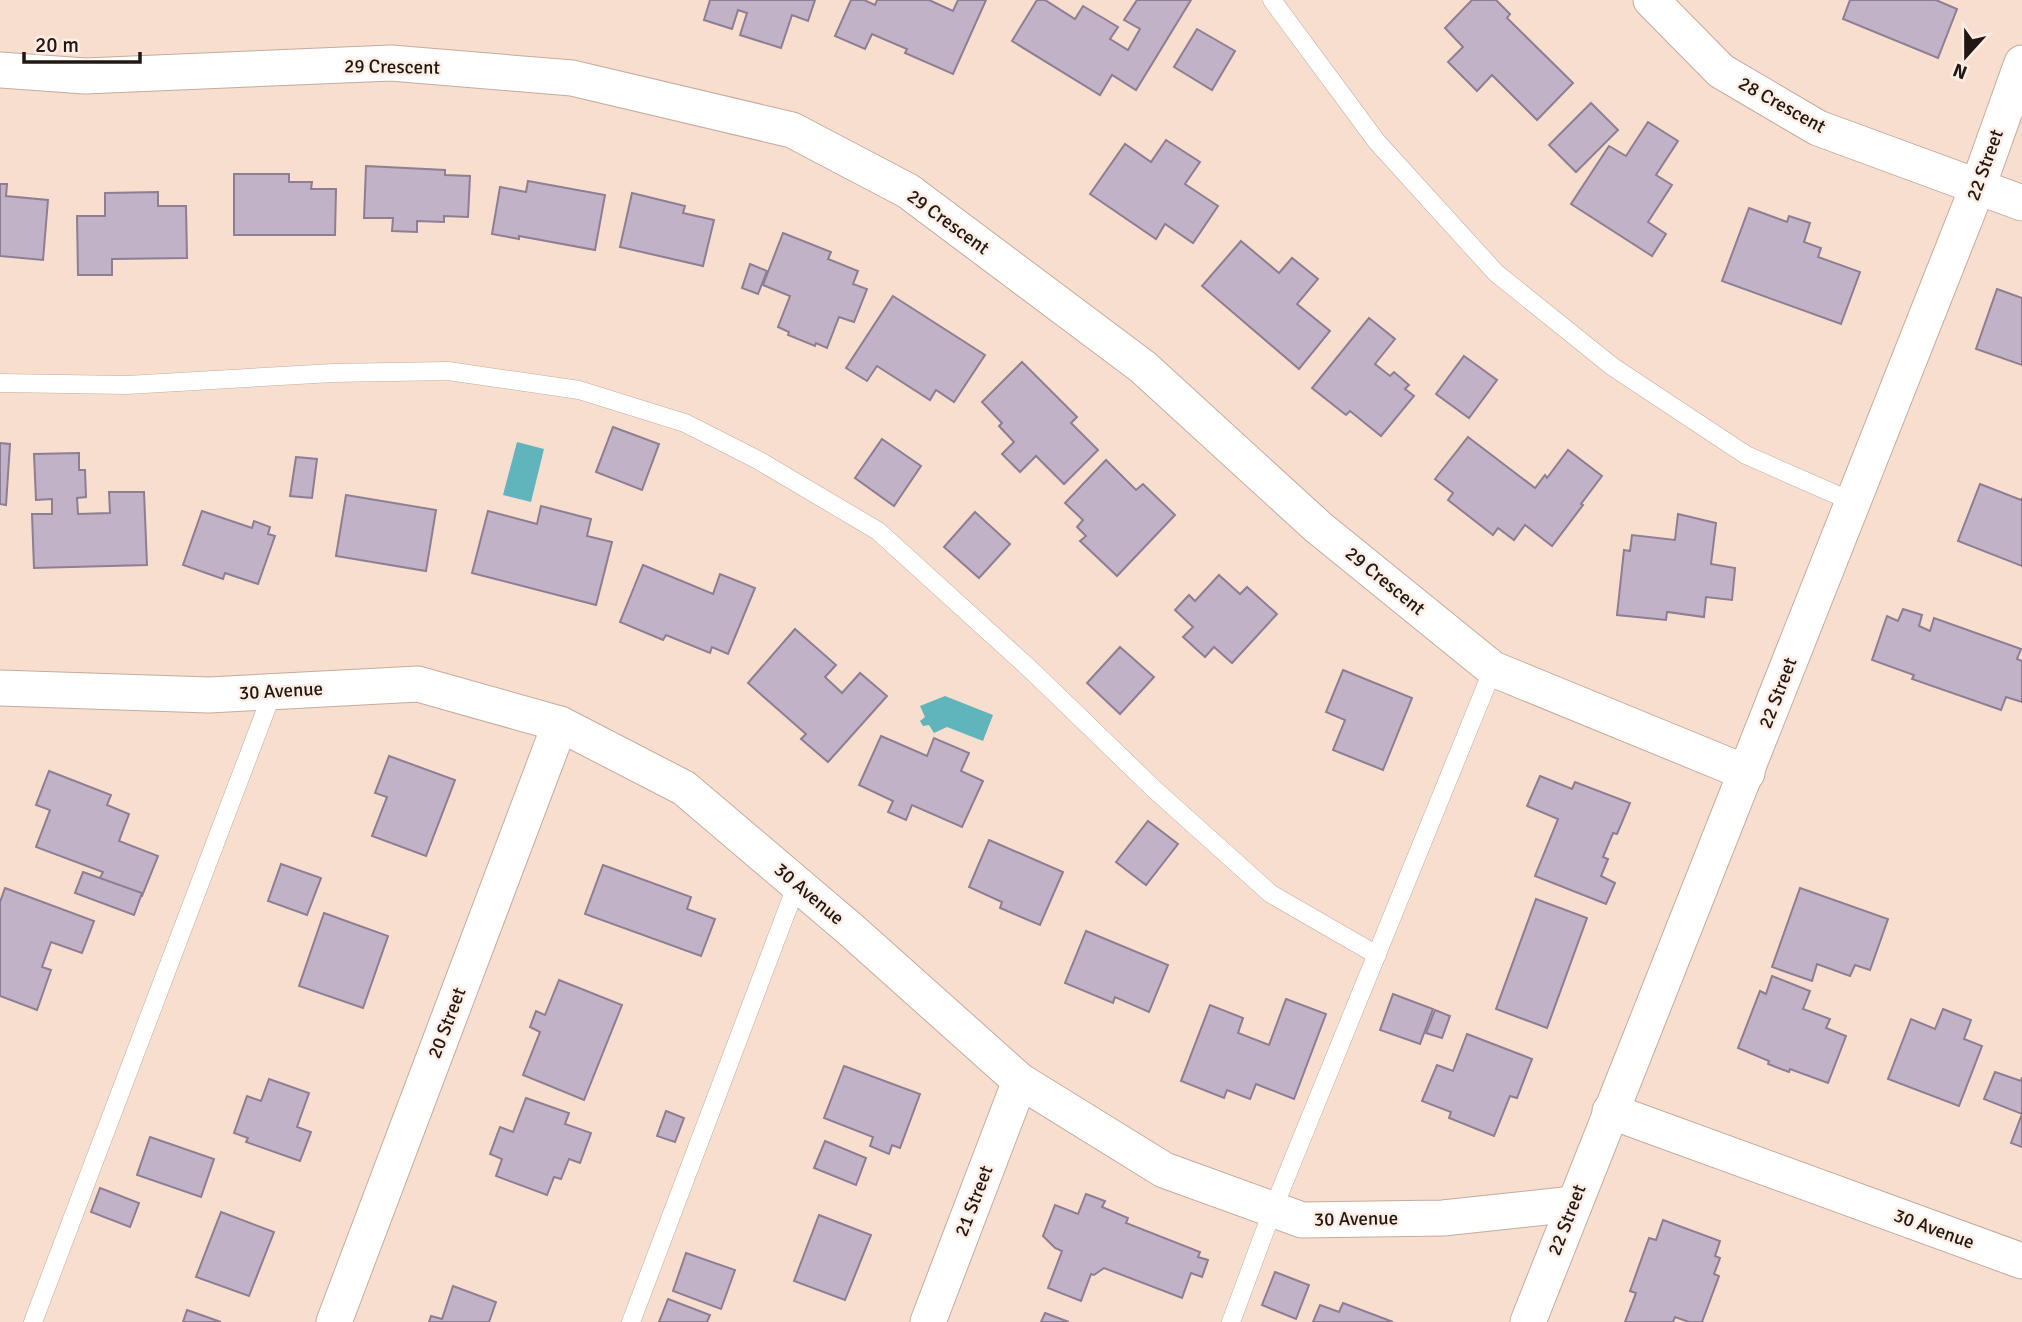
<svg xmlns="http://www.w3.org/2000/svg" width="2022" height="1322" viewBox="0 0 2022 1322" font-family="Signika,sans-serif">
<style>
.water{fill:#60b4bb}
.building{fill:#c1b2c8;stroke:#8d7e93;stroke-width:2}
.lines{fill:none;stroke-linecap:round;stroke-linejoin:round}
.service-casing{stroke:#c4ab9d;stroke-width:19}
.minor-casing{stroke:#c4ab9d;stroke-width:37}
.service{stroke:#fff;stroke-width:18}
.minor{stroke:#fff;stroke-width:35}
.labels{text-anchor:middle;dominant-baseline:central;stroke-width:5;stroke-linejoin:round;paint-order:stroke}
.street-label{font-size:19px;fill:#211813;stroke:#fdede4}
</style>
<rect width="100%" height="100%" fill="#f8dece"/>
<g class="water">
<polygon points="517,442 544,449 531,502 503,495"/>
<polygon points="945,696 993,715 983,741 947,727 934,733 929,725 923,726 920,721 925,717 920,706"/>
</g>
<g class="building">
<polygon points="710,0 815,0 808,21 792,15 781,48 740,35 747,13 738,10 732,29 704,20"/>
<polygon points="851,0 864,0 875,5 877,0 929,0 953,11 958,0 986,0 953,74 905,53 907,49 872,34 865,49 835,36"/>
<polygon points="1037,0 1045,0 1075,19 1083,6 1118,27 1110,39 1128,50 1140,29 1124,20 1137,0 1191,0 1136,90 1112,75 1100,95 1012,41"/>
<polygon points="1472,0 1496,0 1510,14 1507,18 1573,83 1537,120 1492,75 1477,91 1448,62 1463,47 1445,28"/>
<polygon points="1850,0 1936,0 1957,9 1938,58 1843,19"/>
<polygon points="1197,29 1235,51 1212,90 1174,67"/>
<polygon points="1591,103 1618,130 1576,172 1549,145"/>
<polygon points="1648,122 1678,141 1656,175 1672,185 1648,222 1666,234 1652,256 1571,204 1609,146 1626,156"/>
<polygon points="1166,140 1200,162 1185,184 1218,206 1193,243 1165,224 1156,239 1090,194 1125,144 1151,162"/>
<polygon points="366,166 445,170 445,175 470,176 468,217 444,216 444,222 417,221 417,232 392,231 393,218 364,218"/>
<polygon points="234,174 289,174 289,182 312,182 311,189 336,189 335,235 234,235"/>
<polygon points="528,181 605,195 595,250 519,236 519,239 492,234 500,187 526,192"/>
<polygon points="0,184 7,184 6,196 48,200 43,260 0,256"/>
<polygon points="158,192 158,206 186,206 187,258 112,259 112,275 78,275 77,216 105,216 105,193"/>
<polygon points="632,193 685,206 683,213 714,220 703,266 620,247"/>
<polygon points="1749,208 1787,222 1789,216 1810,223 1804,242 1821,248 1818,257 1860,272 1841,324 1722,281"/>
<polygon points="783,233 831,252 828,259 858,271 853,284 867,289 854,322 839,317 827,348 816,343 815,346 788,335 789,332 778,327 790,296 763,285"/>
<polygon points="1241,241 1279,273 1292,258 1318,279 1297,304 1330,331 1299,369 1202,286"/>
<polygon points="750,264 767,271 758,294 742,288"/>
<polygon points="1997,289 2022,298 2022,365 1976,349"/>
<polygon points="893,296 985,355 954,402 936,390 930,400 877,366 867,381 846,368"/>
<polygon points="1369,318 1395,339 1375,364 1390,376 1394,372 1409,385 1405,389 1414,396 1381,436 1350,411 1346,415 1312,388"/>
<polygon points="1464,356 1497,380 1469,418 1436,394"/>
<polygon points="1022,362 1077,417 1071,423 1098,450 1064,484 1036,456 1020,472 1002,454 1014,442 999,426 1002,423 982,402"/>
<polygon points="613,427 659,444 642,490 596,472"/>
<polygon points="1468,437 1535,488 1545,475 1547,478 1568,450 1602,476 1581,504 1583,505 1552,546 1525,525 1514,540 1498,528 1493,535 1448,500 1453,493 1435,479"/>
<polygon points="882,439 921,466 894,506 855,478"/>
<polygon points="0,443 10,444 6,505 0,504"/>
<polygon points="79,453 79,470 85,470 86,497 77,498 78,514 110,513 109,492 144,492 147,565 34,568 32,514 52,514 52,499 36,500 34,454"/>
<polygon points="296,457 317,459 312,498 290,496"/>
<polygon points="1106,460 1136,490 1143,484 1175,515 1117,576 1080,541 1086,536 1077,527 1083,520 1065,503"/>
<polygon points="1980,484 2021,500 2022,498 2022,566 1958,541"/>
<polygon points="346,495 436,510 426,571 336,556"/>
<polygon points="541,506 591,519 587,536 612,542 596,605 472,573 488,511 537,524"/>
<polygon points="202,511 252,528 254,521 270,527 268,534 275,536 258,584 225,573 223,579 183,565"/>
<polygon points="975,512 1010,544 979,578 944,547"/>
<polygon points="1678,514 1716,523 1711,564 1735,568 1732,600 1706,597 1704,617 1667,612 1666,620 1617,615 1624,550 1630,551 1632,535 1675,540"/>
<polygon points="643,565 713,594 720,574 755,588 728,654 712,647 710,653 666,635 663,640 620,622"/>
<polygon points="1219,575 1240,594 1247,587 1277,614 1232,663 1214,647 1205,657 1183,637 1193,627 1175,610 1189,595 1195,601"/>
<polygon points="1903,609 1922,615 1919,626 1930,631 1934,618 2021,649 2017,659 2022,661 2022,702 2006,697 2001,710 1912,679 1914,675 1872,660 1887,616 1898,621"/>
<polygon points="795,629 836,665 825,677 842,693 860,673 887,696 828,762 801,739 806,734 748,683"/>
<polygon points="1120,647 1154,677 1120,714 1087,683"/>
<polygon points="1343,670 1412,698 1383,770 1333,750 1345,720 1326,712"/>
<polygon points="881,736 927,756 934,738 969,753 961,771 983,781 962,827 912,805 906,820 888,812 893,801 859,785"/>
<polygon points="389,756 455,780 426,856 372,836 387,797 375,793"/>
<polygon points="49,771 111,795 107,805 129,814 119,841 158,856 142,896 99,880 103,872 36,847 50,810 36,805"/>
<polygon points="1540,776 1572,789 1575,782 1630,803 1617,834 1613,833 1603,857 1608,859 1601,876 1615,883 1606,904 1535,876 1558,819 1527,806"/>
<polygon points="1148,821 1178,844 1146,885 1116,862"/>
<polygon points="989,840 1063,872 1040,925 1000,908 1002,902 969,887"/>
<polygon points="281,864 321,878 307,915 268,901"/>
<polygon points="603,865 691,897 687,909 715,919 701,956 585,914"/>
<polygon points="83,872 142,893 134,915 75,893"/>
<polygon points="5,888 94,921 82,953 51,942 42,967 51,970 37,1010 0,996 0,902"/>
<polygon points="1800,888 1888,919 1870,970 1855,965 1850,976 1817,964 1812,981 1772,967"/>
<polygon points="1536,899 1587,918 1547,1028 1496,1009"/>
<polygon points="324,913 388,936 363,1008 299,986"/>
<polygon points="1086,931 1168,965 1149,1012 1115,997 1113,1003 1065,983"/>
<polygon points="1772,976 1810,991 1803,1009 1830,1019 1826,1028 1846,1036 1828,1083 1790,1069 1789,1072 1768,1064 1769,1061 1738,1048 1760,991 1766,994"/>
<polygon points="559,980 622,1005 584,1100 523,1075 540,1032 530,1027 536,1011 545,1015"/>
<polygon points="1393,994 1433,1009 1420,1044 1380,1030"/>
<polygon points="1286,999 1326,1014 1294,1099 1256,1084 1250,1099 1227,1090 1224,1098 1181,1081 1210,1005 1243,1018 1238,1033 1269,1045"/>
<polygon points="1943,1009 1971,1020 1964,1039 1982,1046 1959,1106 1888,1079 1911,1019 1935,1029"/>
<polygon points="1435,1010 1450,1016 1442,1038 1426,1033"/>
<polygon points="1467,1034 1532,1059 1517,1098 1510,1096 1494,1136 1449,1118 1451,1112 1422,1101 1437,1065 1453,1071"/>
<polygon points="844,1066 920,1094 900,1148 892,1145 889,1154 870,1146 873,1137 824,1118"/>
<polygon points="1995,1072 2021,1081 2022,1077 2022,1114 1984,1099"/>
<polygon points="269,1079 309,1093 297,1127 311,1132 300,1161 246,1142 248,1138 234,1133 247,1096 261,1101"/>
<polygon points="526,1098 569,1113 565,1124 591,1133 580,1163 569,1159 561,1179 554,1177 547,1195 496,1176 502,1159 490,1154 500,1127 513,1132"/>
<polygon points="666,1111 684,1118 675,1142 657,1136"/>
<polygon points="2022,1114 2022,1147 2011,1143"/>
<polygon points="150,1137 214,1159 201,1197 137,1175"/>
<polygon points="825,1141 866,1158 856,1185 814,1168"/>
<polygon points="100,1188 139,1203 130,1227 91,1212"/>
<polygon points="1086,1194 1105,1201 1102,1207 1128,1218 1126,1223 1200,1252 1198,1257 1208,1260 1202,1277 1191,1273 1182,1298 1104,1268 1094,1275 1091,1274 1081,1301 1048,1288 1062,1251 1055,1248 1043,1236 1055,1205 1078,1214"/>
<polygon points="221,1212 274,1232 249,1296 196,1277"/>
<polygon points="819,1215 871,1235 845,1300 794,1281"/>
<polygon points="1663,1220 1720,1241 1715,1256 1720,1258 1714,1274 1719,1276 1702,1322 1689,1322 1675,1317 1673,1322 1625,1322 1636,1293 1630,1291 1649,1238 1656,1240"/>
<polygon points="686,1253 735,1270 721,1309 673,1291"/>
<polygon points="1275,1272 1309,1285 1296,1319 1262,1305"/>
<polygon points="453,1286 496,1302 489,1322 429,1322 431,1316 442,1319"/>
<polygon points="668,1299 710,1315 707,1322 659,1322"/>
<polygon points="1343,1303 1393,1322 1313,1322 1320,1305 1339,1312"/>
<polygon points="187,1310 221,1322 183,1322"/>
<polygon points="1045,1313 1069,1322 1041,1322"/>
</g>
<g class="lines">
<defs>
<g id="service">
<polyline points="1272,0 1377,142 1496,273 1613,367 1746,455 1853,502"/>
<polyline points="0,383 127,385 333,373 448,371 579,390 685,423 758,460 878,531 1031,670 1154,789 1271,894 1377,955"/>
<polyline points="33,1322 273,691"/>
<polyline points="631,1322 797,884"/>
<polyline points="1231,1322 1273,1209 1493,669"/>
</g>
<g id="minor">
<polyline points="1651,0 1721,71 1818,128 2022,203"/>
<polyline points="0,70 85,76 391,63 572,78 792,130 908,191 1143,367 1318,527 1493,669 1747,773"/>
<polyline points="0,688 209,695 418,684 560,724 684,788 850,929 1020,1081 1164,1170 1302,1220 1443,1218 1573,1204"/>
<polyline points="1610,1111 2022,1261"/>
<polyline points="334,1322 560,724"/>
<polyline points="928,1322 1020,1081"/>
<polyline points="1528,1322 1978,186 2022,63"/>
</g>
</defs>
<use href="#service" class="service-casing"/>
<use href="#minor" class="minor-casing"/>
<use href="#service" class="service"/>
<use href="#minor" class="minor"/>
</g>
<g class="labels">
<g class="street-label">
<text transform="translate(392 67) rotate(1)">29 Crescent</text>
<text transform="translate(1782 105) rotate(29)">28 Crescent</text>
<text transform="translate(1985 165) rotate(-70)">22 Street</text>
<text transform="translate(948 222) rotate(36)">29 Crescent</text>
<text transform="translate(1385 581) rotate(39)">29 Crescent</text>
<text transform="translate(281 691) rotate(-3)">30 Avenue</text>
<text transform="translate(1778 693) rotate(-69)">22 Street</text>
<text transform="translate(809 894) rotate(40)">30 Avenue</text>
<text transform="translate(447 1023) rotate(-69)">20 Street</text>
<text transform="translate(974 1201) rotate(-69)">21 Street</text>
<text transform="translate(1356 1219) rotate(-1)">30 Avenue</text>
<text transform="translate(1567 1220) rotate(-69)">22 Street</text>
<text transform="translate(1934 1229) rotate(20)">30 Avenue</text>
</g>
</g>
<g transform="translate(1966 56) rotate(201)" stroke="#fdede4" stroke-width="5" paint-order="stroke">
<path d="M0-5L12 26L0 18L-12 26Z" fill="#211813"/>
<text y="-10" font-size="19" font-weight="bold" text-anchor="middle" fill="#211813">N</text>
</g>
<path d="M24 52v10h116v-10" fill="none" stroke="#211813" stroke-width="3.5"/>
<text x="35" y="52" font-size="21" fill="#211813" stroke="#fdede4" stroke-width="5" paint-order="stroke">20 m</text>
</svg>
